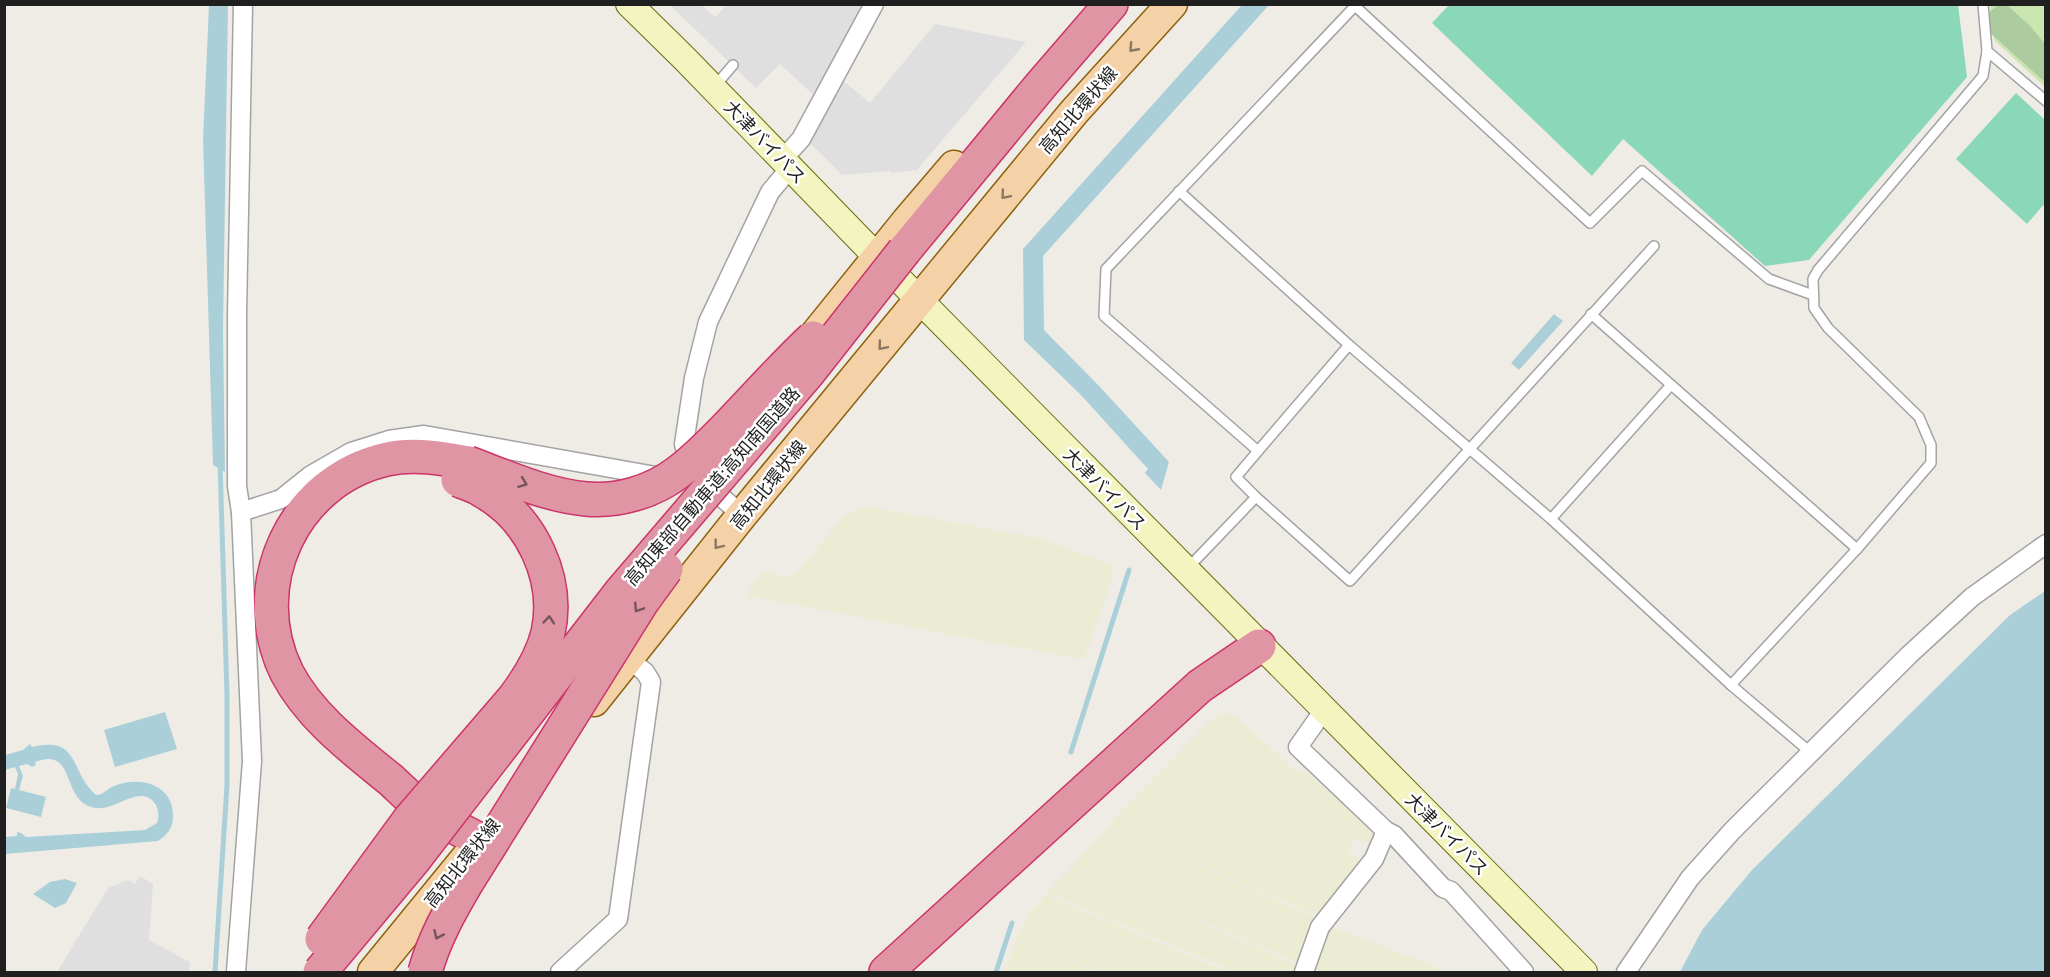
<svg xmlns="http://www.w3.org/2000/svg" width="2050" height="977" viewBox="0 0 2050 977" font-family="Mulish,'Noto Sans JP',sans-serif">
<style>
.farmland{fill:#ebecd3}
.grass{fill:#cbe5b1}
.forest{fill:#accb9f}
.pitch{fill:#8bd7b9}
.parking{fill:#dfdfdf}
.water{fill:#abcfd9}
.lines{fill:none;stroke-linecap:round;stroke-linejoin:round}
.stream{stroke:#abcfd9;stroke-width:5}
.service-casing{stroke:#a3a3a3;stroke-width:12}
.minor-casing{stroke:#a3a3a3;stroke-width:21}
.secondary-casing{stroke:#666e0e;stroke-width:28}
.primary-casing{stroke:#8e610d;stroke-width:33}
.motorway-casing{stroke:#cc346b;stroke-width:36}
.service{stroke:#fff;stroke-width:9}
.minor{stroke:#fff;stroke-width:18}
.secondary{stroke:#f3f4bf;stroke-width:26}
.primary{stroke:#f4d1a6;stroke-width:30}
.motorway{stroke:#e095a4;stroke-width:33}
.motorway-bridge-casing{stroke:#cc346b;stroke-width:36;stroke-linecap:butt}
.motorway-bridge{stroke:#e095a4;stroke-width:33}
.oneway{stroke:#8a7862}
.oneway2{stroke:#76545b}
.labels{text-anchor:middle;dominant-baseline:central;stroke-width:5;stroke-linejoin:round;paint-order:stroke}
.street-label{font-size:18px;fill:#1f1f1f;stroke:#fff}
</style>
<rect width="100%" height="100%" fill="#efece6"/>
<g class="farmland">
<polygon points="863,506 1039,538 1111,564 1113,575 1085,657 1080,659 748,596 751,586 765,571 792,578 844,516"/>
<polygon points="1225,712 1236,718 1267,744 1293,769 1308,773 1374,832 1374,837 1369,843 1354,838 1348,854 1364,860 1316,915 1108,825 1190,741 1213,718"/>
<polygon points="1108,826 1315,917 1300,964 1073,865"/>
<polygon points="1073,866 1299,966 1296,972 1236,972 1046,893"/>
<polygon points="1046,895 1229,972 1101,972 1016,940 1029,913"/>
<polygon points="1327,925 1434,966 1445,972 1311,972"/>
<polygon points="1016,941 1096,972 1005,972"/>
</g>
<polygon class="grass" points="1990,5 2045,5 2045,87 1994,40"/>
<polygon class="forest" points="1998,5 2008,6 2030,26 2045,44 2045,82 1989,32 1987,14"/>
<g class="pitch">
<polygon points="1449,5 1958,5 1967,77 1809,260 1765,266 1623,139 1592,176 1432,23"/>
<polygon points="2016,93 2045,120 2045,203 2027,224 1956,159"/>
</g>
<g class="parking">
<polygon points="852,4 865,8 818,99 780,64 756,88 670,5 701,5 716,17 726,5"/>
<polygon points="935,24 1026,42 917,170 891,173 891,171 842,175 808,141 841,79 870,103"/>
<polygon points="140,876 153,884 149,940 190,962 189,972 57,972 108,888 128,880 135,884"/>
</g>
<g class="water">
<polygon points="209,5 228,5 223,330 225,472 213,465 203,139"/>
<polygon points="1242,5 1269,5 1043,256 1044,330 1100,387 1169,462 1161,490 1145,473 1148,469 1081,395 1024,340 1023,249"/>
<polygon points="1554,314 1563,321 1519,370 1511,363"/>
<polygon points="2045,591 2045,972 1680,972 1702,930 1752,870 2010,615"/>
<polygon points="165,712 177,749 115,767 104,730"/>
<path d="M30,744L32,747C81,735 69,772 96,795C103,795 106,790 112,787C137,775 172,783 173,814C174,826 168,835 158,841L5,854V837L17,836V832L21,833L26,837L145,830L157,823C159,816 159,812 156,805C141,782 117,811 96,808C59,803 78,745 35,762L36,765L32,767L27,764L19,766L23,776L19,790L46,797L41,817L6,808L11,788L15,789L18,774L15,767L5,770V755L23,750Z"/>
<polygon points="65,879 77,883 66,903 55,908 33,894 50,882"/>
</g>
<g class="lines">
<g class="stream">
<polyline points="1071,752 1129,570"/>
<polyline points="215,972 227,785 227,695 220,462"/>
<polyline points="996,972 1012,923"/>
</g>
<defs>
<g id="service">
<polyline points="1983,4 1987,51 2046,101"/>
<polyline points="715,86 733,65"/>
<polyline points="1179,191 1349,345 1551,519 1731,685 1810,752"/>
<polyline points="1591,314 1857,549"/>
<polyline points="1349,345 1258,451 1104,316 1106,269 1355,6 1590,223 1642,171 1769,279 1813,295"/>
<polyline points="1256,497 1350,581 1654,246"/>
<polyline points="1551,519 1671,385"/>
<polyline points="1187,569 1256,497 1236,477 1258,451"/>
<polyline points="1731,685 1857,549 1931,463 1931,445 1919,417 1828,328 1814,308 1813,279 1818,270 1983,76 1987,51"/>
</g>
<g id="minor">
<polyline points="782,160 801,139 874,4"/>
<polyline points="690,469 684,444 694,378 708,322 770,192 790,168"/>
<polyline points="702,488 719,495 742,515"/>
<polyline points="241,512 281,499 311,475 351,452 389,440 424,435 667,478"/>
<polyline points="1386,831 1394,835 1443,888 1451,891 1524,972"/>
<polyline points="236,972 252,761 241,512 237,486 237,314 243,4"/>
<polyline points="560,972 618,919 651,682 645,672 621,653"/>
<polyline points="1304,972 1320,927 1374,859 1386,831 1298,747 1324,710"/>
<polyline points="1626,972 1690,878 1732,831 1909,655 1972,597 2046,544"/>
</g>
<polyline id="secondary" points="629,4 685,59 877,257 1584,972"/>
<g id="primary">
<polyline points="798,356 907,221 954,166"/>
<polyline points="594,701 742,515 1074,112 1172,4"/>
<polyline points="373,972 476,846"/>
</g>
<g id="motorway">
<polyline points="904,251 1041,85 1111,4"/>
<path d="M468,463C442,458 414,453 387,459C293,480 244,586 287,673C310,717 353,749 391,780C404,792 417,806 433,815C448,824 465,832 481,841"/>
<polyline points="886,972 1200,686 1259,646"/>
</g>
</defs>
<use href="#service" class="service-casing"/>
<use href="#minor" class="minor-casing"/>
<use href="#secondary" class="secondary-casing"/>
<use href="#primary" class="primary-casing"/>
<use href="#motorway" class="motorway-casing"/>
<use href="#service" class="service"/>
<use href="#minor" class="minor"/>
<use href="#secondary" class="secondary"/>
<use href="#primary" class="primary"/>
<use href="#motorway" class="motorway"/>
<defs>
<g id="motorway-bridge">
<path d="M468,463C506,477 545,495 586,499C617,502 652,492 677,473C694,461 709,445 724,430C754,399 782,367 813,338"/>
<path d="M322,939L409,820L514,698C529,678 542,657 548,633C560,578 531,518 483,491C476,486 466,483 458,480"/>
<polyline points="320,972 413,861 620,593 808,373 904,251"/>
<path d="M425,972C434,939 450,911 467,882L642,602L666,569"/>
</g>
</defs>
<use href="#motorway-bridge" class="motorway-bridge-casing"/>
<use href="#motorway-bridge" class="motorway-bridge"/>
</g>
<defs><path id="oneway-chevron" d="M-2-3.5L2.5 0L-2 3.5" fill="none" stroke-width="1.6" stroke-linecap="round" stroke-linejoin="round" transform="scale(1.5)"/></defs>
<g class="oneway">
<use href="#oneway-chevron" transform="translate(1133 48) rotate(132)"/>
<use href="#oneway-chevron" transform="translate(1005 195) rotate(130)"/>
<use href="#oneway-chevron" transform="translate(882 346) rotate(130)"/>
<use href="#oneway-chevron" transform="translate(718 545) rotate(128)"/>
</g>
<g class="oneway2">
<use href="#oneway-chevron" transform="translate(523 483) rotate(20)"/>
<use href="#oneway-chevron" transform="translate(638 608) rotate(123)"/>
<use href="#oneway-chevron" transform="translate(549 620) rotate(-85)"/>
<use href="#oneway-chevron" transform="translate(438 935) rotate(114)"/>
</g>
<g class="labels">
<g class="street-label">
<text transform="translate(1078 110) rotate(-49)">高知北環状線</text>
<text transform="translate(765 142) rotate(46)">大津バイパス</text>
<text transform="translate(768 485) rotate(-51)">高知北環状線</text>
<text transform="translate(712 486) rotate(-49)">高知東部自動車道;高知南国道路</text>
<text transform="translate(1105 489) rotate(45)">大津バイパス</text>
<text transform="translate(1447 834) rotate(45)">大津バイパス</text>
<text transform="translate(462 863) rotate(-51)">高知北環状線</text>
</g>
</g>
<rect width="2050" height="977" fill="none" stroke="#1f1f1f" stroke-width="12"/>
</svg>
